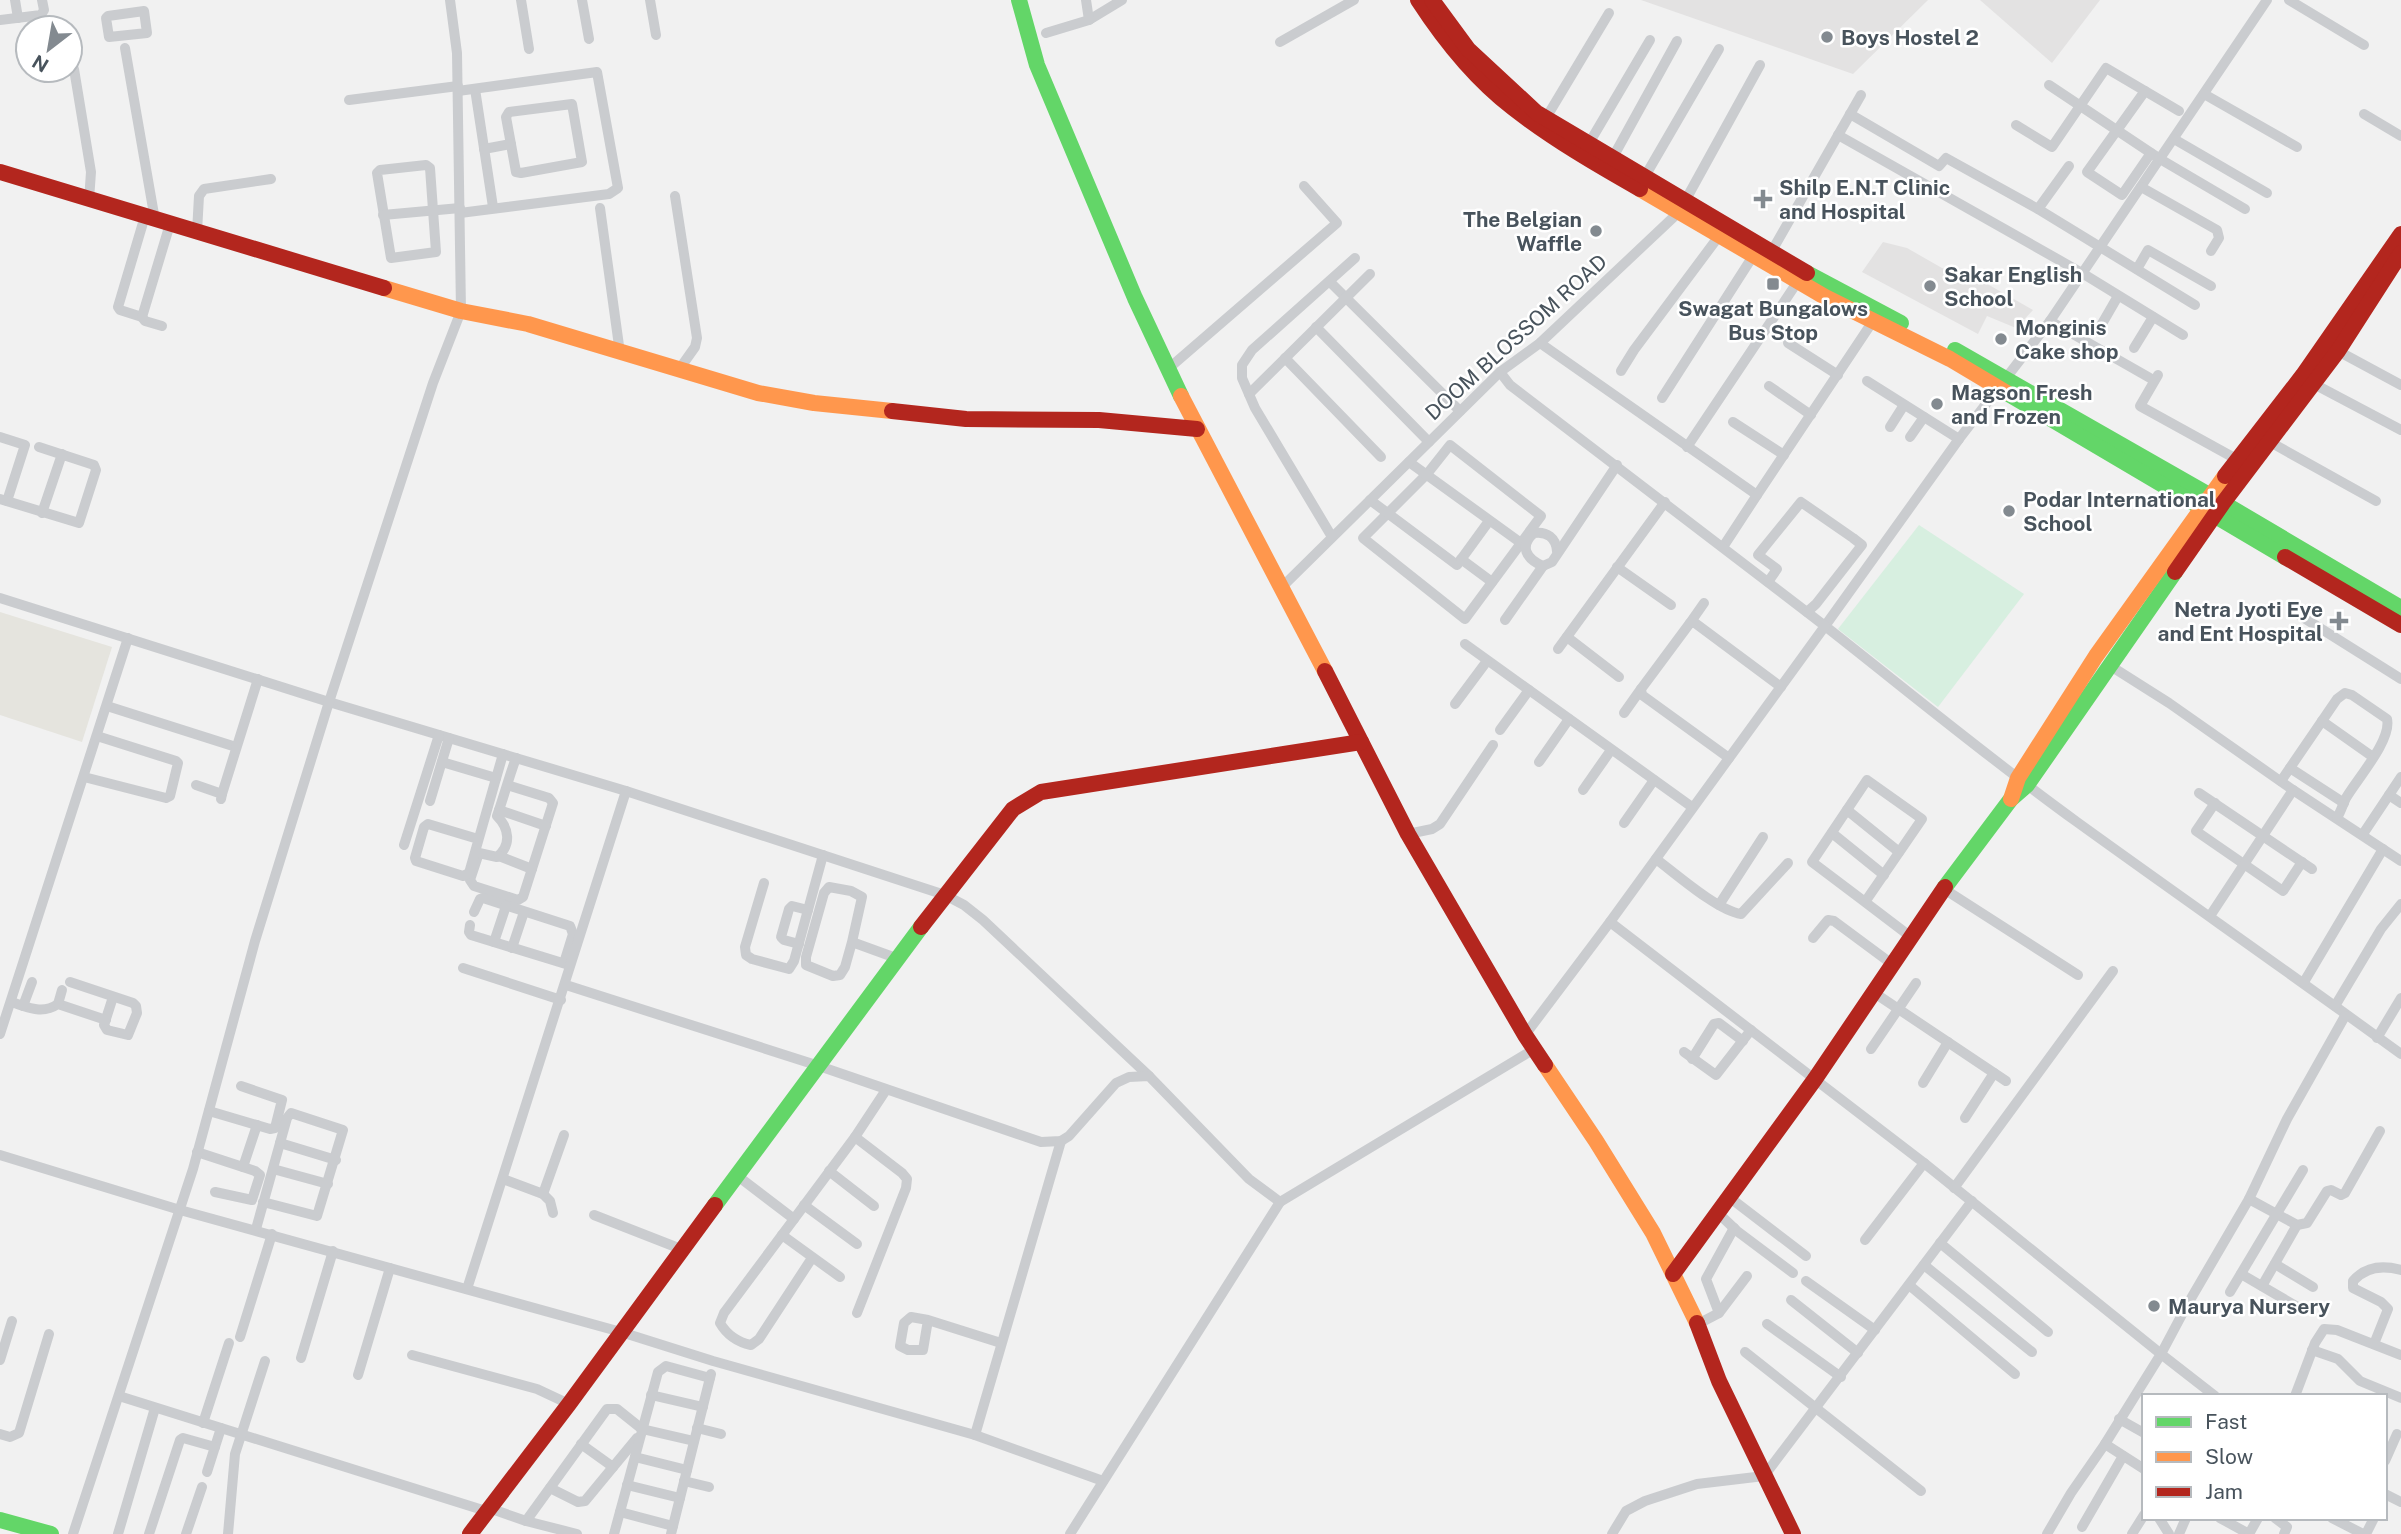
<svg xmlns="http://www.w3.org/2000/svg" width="2401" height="1534" viewBox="0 0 2401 1534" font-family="'Public Sans',sans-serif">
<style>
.commercial{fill:#e5e4de}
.education{fill:#e3e2e2}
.green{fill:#d7efe0}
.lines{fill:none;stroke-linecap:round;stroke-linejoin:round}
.street{stroke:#cacccf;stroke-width:10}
.fast{stroke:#63d668;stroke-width:16}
.slow{stroke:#ff974d;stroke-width:16}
.jam{stroke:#b3261e;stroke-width:16}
.poi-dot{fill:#838a90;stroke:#fff;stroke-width:2.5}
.labels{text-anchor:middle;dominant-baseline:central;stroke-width:5;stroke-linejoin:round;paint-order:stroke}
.poi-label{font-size:21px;font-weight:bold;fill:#48535c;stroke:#fff;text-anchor:start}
.street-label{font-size:21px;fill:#48535c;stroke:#fff}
</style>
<rect width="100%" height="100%" fill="#f1f1f1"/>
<polygon class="commercial" points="0,612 112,647 82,742 0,715"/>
<g class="education">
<polygon points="1641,0 1928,0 1853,74"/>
<polygon points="1980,0 2100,0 2052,63"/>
<polygon points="1883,242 1907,248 1942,268 1982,281 2033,310 2016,328 1987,316 1978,334 1862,272"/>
</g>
<polygon class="green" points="1919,525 2024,594 1938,707 1838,629"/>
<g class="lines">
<g class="street">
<polyline points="15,0 18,18"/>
<polyline points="521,0 529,49"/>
<polyline points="582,0 589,39"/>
<polyline points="650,0 656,35"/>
<path d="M2267,0L2050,321L1959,439L1825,626C1909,692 1991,760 2077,822C2185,900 2294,976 2401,1054"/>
<polyline points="2289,0 2364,45"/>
<polygon points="144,11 147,33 109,37 106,18 108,16"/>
<polyline points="0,20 41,15 44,10 42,0"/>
<polyline points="1089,20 1122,0"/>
<polyline points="1046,33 1089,20 1086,0"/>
<polyline points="1280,42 1354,0"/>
<polyline points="125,48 155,220"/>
<polyline points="74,69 91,172 89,200"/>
<polyline points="2049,85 2160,159 2245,209"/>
<polyline points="475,89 493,207"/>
<polyline points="458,91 597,72 618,188 609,194 460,213"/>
<polyline points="2145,91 2087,172 2122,195 2151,153"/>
<polyline points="2204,94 2297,147"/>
<polyline points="349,100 458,86"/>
<polygon points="572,104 582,162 521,173 516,172 506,117 509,112"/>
<polyline points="1850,114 1939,166 1946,158 2038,209 2195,305"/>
<polyline points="2364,114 2401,136"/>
<polyline points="1546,118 1609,13"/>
<polyline points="2016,125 2052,147 2106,68 2179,111"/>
<polyline points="1838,135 2082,273 2183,335"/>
<polyline points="2174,139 2267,193"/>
<polyline points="1588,145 1650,40"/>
<polyline points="484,149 511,144"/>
<polyline points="1612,159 1677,41"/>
<polygon points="426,165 430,168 436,252 391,258 377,173 380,170"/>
<polyline points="1644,178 1719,49"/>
<polyline points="2141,187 2217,230 2219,238 2211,251"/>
<polyline points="675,196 697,338 695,347 678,371"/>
<polyline points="600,208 620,353"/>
<polyline points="2038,209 2069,166"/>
<polyline points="383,215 460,208"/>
<polyline points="145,216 118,307 120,310 142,317 170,224"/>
<polyline points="197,232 199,196 204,189 271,179"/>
<polyline points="1769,256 1861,95"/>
<polyline points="2137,269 2148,250 2211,286"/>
<polyline points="1330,282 1460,411"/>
<polyline points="142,317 145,321 162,326"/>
<polyline points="2050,321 2150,378"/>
<polyline points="1316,327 1429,442"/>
<polyline points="2099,329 2118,296"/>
<polyline points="1540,343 1757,495 1723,547"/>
<polyline points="1788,343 1838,375"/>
<polyline points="2134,348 2153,317"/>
<polyline points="2338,351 2401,385"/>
<polyline points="1285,358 1381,457"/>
<polyline points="1168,369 1337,223 1304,186"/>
<polyline points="1621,371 1634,350 1719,236"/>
<polyline points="1500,372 1510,385 1825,626 1610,922 1924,1163 2161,1354 2105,1444 2071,1493 2047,1534"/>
<polyline points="2158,375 2140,406 2238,460"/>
<polyline points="1867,381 1959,439"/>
<polyline points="2314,384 2401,430"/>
<polyline points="1769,386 1811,415"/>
<polyline points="1249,394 1370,274"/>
<polyline points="1662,398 1753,256"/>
<polyline points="1733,422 1784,455"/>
<polyline points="1890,427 1904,405"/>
<polyline points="0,437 25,445 7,501"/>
<polyline points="1910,437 1924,417"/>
<polyline points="2270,442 2376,501"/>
<polygon points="1450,445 1541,516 1465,619 1363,538 1427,474"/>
<polyline points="1687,447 1798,281"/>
<polyline points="1409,462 1521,543"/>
<polyline points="1757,495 1873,321"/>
<polyline points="0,499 79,523 96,470 94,465 39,447"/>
<polyline points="1370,500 1457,565 1489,521"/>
<polyline points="42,513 62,454"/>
<polyline points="1332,537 1255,408 1242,378 1242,365 1252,350 1355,258"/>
<polyline points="1461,559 1492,582"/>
<path d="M1543,566C1526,559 1519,546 1534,533C1547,531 1556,538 1557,551"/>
<polyline points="1617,567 1671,605"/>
<polyline points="1768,582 1777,569 1758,555 1801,502 1853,538 1862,545 1816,604 1807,612"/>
<polyline points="1282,587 1500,372 1540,343 1679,212 1760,65"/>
<polyline points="0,598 329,702 626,791 945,895 964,905 983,920 1149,1076"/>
<polyline points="2296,613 2401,679"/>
<polyline points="1505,620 1543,566 1552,562 1617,465"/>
<polyline points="1690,623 1704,603"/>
<polyline points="1567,637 1619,677"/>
<polyline points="1465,644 1692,807"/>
<polyline points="1558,649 1665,502"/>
<polyline points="2109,665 2169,703 2293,790 2401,861"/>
<polyline points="1455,704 1487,661"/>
<polyline points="107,706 236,747"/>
<polyline points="1624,713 1641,689"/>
<polyline points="2322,721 2373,757"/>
<polyline points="1500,730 1529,690"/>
<polyline points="1729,758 1642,695 1641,689 1690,623 1695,623 1781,687"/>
<polyline points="442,762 496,778"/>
<polyline points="1539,762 1569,719"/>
<polyline points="2290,768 2344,803"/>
<polyline points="84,777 166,798 170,796 178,763 176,761 97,736"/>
<path d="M2281,781L2337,699L2345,693L2352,695L2387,719C2392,740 2357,779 2346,798C2343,804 2341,811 2337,818"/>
<polyline points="196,785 222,794 221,799"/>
<path d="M507,785L549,798L553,803L523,897L518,900L474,886L470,880L479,853L497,857C512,845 509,828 497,816C504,796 509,777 516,758"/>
<polyline points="1583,790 1611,750"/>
<polyline points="2199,793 2312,869"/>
<polyline points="222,794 258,679"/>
<polyline points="2389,795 2401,803"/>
<polyline points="430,801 449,738"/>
<polyline points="2215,803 2196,831 2283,891 2302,862"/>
<polyline points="499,810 546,826"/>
<polyline points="1847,810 1899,852"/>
<polyline points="1624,823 1654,780"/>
<polyline points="1832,833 1884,875"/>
<polyline points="1408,834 1432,829 1440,824 1493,745"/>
<polyline points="2363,834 2401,777"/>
<polyline points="478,839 428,824 424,827 415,858 416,861 463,876 469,873 503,754"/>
<polyline points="404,845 439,735"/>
<polyline points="499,856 532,869"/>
<path d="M1656,859C1676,874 1718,911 1741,914L1788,863"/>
<polyline points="764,883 745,947 746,955 752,959 789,969 794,961 823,855"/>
<polyline points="1944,889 2078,975"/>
<polyline points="1865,902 1812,862 1867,780 1922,819 1865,902 1911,937"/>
<polyline points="1719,905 1763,837"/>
<polyline points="474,912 480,899 483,898 570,926 573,934 564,963"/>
<polyline points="2210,916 2293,790"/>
<polyline points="470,925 469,932 471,935 569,965"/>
<polyline points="1813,938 1828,920 1834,921 1892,964"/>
<polyline points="494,942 506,906"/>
<polyline points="852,942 862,897 851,891 829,887 824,893 806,957 806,965 833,976 840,975 845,967 852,942 896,958"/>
<polyline points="799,944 784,940 781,937 789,909 792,906 808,910"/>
<polyline points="512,948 524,912"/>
<polyline points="463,968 561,1000"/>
<polyline points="70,982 133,1003 136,1006 137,1013 128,1035 107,1030 104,1025 113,997"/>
<polyline points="2304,982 2383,849"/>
<polyline points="566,985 816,1065 1041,1142 1061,1141 1069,1136 1116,1083 1129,1077 1149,1076 1249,1179 1280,1202 1536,1048"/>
<polyline points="1873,992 2006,1081"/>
<path d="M11,1002C28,1007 42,1015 58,1004L106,1020"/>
<polyline points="58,1004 62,990"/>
<polyline points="23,1006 32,982"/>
<polyline points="2335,1006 2381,929 2401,904"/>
<polyline points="0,1034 128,638"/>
<polyline points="1525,1035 1610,922"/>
<polyline points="2377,1038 2401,998"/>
<polyline points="1871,1049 1916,983"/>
<polyline points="1684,1052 1716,1075 1751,1030"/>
<polyline points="1692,1059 1714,1024 1719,1023 1743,1041"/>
<polyline points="1923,1083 1948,1042"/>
<polyline points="209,1111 270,1129 275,1128 282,1100 241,1086"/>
<polyline points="1965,1118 1994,1073"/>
<polyline points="855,1137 886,1090"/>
<polyline points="280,1143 336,1160"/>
<polyline points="197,1152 255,1171 260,1175 252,1200 215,1192"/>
<polyline points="0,1155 180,1210 621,1332 713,1361 975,1435 1061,1141"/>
<polyline points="243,1167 257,1125"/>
<polyline points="273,1169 328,1184"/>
<polyline points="829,1171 874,1206"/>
<path d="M735,1174L794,1219L724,1313L720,1323C727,1335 737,1342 751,1345L759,1339L812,1258"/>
<polyline points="503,1179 543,1194 550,1201 553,1213"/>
<polyline points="1954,1188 2113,971"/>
<polyline points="543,1194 564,1135"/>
<polyline points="1729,1197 1806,1256"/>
<polyline points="2249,1199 2297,1225 2307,1223 2327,1191 2331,1190 2341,1195 2345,1193 2380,1131"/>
<polyline points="804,1205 857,1244"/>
<polyline points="1718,1213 1737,1231 1793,1273"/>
<polyline points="594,1215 681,1249"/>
<polyline points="794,1219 855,1137 902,1173 907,1179 906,1188 857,1313"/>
<path d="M256,1229C266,1192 277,1155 287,1118L291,1113L343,1130L317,1216L263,1202"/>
<polyline points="782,1235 840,1277"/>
<polyline points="1865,1240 1924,1163"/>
<polyline points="1940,1243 2048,1332"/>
<polyline points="2275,1264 2313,1287"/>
<polyline points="1924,1265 2032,1352"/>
<polyline points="2241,1274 2296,1306"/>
<polyline points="1806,1281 1875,1330"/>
<polyline points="1909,1285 2015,1374"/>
<polyline points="2262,1286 2297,1225"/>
<polyline points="467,1289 626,791"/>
<polyline points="2230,1292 2303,1170"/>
<polyline points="1791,1300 1858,1353"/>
<polyline points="1719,1313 1706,1279 1734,1228"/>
<polyline points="928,1320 923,1350 908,1350 900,1346 904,1323 911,1317 928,1320 1001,1343"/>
<polyline points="1698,1324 1719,1313 1747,1276"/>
<polyline points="1767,1324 1841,1377"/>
<polyline points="240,1337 272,1234"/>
<path d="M2374,1344L2388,1309L2381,1302L2353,1288V1281C2366,1266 2383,1265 2401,1270"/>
<polyline points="2312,1350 2338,1359 2360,1381 2401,1398"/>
<polyline points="1745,1352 1921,1491"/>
<polyline points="412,1355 537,1389 569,1404"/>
<polyline points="301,1358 333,1251"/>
<polyline points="0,1360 12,1321"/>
<polyline points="358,1375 390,1268"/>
<polyline points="651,1395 703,1407"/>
<polyline points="119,1396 486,1511"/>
<polyline points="2215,1396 2161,1354 2186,1307 2249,1199 2287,1119 2345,1016"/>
<polyline points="2295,1396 2315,1343 2324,1329 2337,1330 2401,1355"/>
<polyline points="2119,1419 2144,1433"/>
<polyline points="203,1423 229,1343"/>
<polyline points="697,1428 721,1434"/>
<polyline points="0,1434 10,1437 19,1433 49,1334"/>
<polyline points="975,1435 1103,1481"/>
<polyline points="581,1444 613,1467"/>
<polyline points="2105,1444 2144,1469"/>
<polyline points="635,1457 687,1470"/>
<polyline points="2385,1461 2397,1434"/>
<polyline points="207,1472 221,1428"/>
<polyline points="684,1481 709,1487"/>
<polyline points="627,1485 680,1498"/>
<polyline points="550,1488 578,1502 585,1501 637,1438"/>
<polyline points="2385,1494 2401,1502"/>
<polyline points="489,1508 526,1521 577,1534"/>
<polyline points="620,1512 673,1526"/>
<polyline points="2159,1518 2169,1534"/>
<polyline points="2220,1518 2249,1534"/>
<polyline points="2275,1518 2287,1527 2284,1534"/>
<polyline points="2332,1518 2363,1534"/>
<polyline points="526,1521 607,1409 617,1409 642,1429 694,1441"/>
<polyline points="2082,1527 2123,1456"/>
<polyline points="73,1534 193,1169 255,941 329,702 433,383 461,311 457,53 450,0"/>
<polyline points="118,1534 155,1408"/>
<polyline points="149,1534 180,1440 183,1438 215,1447"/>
<polyline points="186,1534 202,1487"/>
<polyline points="228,1534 235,1454 265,1361"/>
<polyline points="614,1534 658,1372 666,1366 710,1378"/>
<polyline points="671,1534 711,1374"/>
<polyline points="1070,1534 1280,1202"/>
<polyline points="1612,1534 1626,1511 1645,1501 1697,1484 1764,1476 1972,1201"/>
<polyline points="2132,1534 2144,1515"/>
<polyline points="2179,1534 2186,1518"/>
<polyline points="2249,1534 2258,1518"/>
<polyline points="2366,1534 2374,1518"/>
</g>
<g class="fast">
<polyline points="1019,0 1037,65 1135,298 1181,396"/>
<polyline points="1807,273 1901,323"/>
<polyline points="1955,350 2223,503 2401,608"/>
<polyline points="2007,393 2285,557"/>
<polyline points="1945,887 2011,799 2027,785 2175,572"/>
<polyline points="715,1205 921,927"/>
<polyline points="0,1520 51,1534"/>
</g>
<g class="slow">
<polyline points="1640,189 1825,297 1950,359 2007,393"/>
<polyline points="384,288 461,311 528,324 758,393 814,403 892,411"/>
<polyline points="1181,396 1325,671"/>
<polyline points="2011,799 2018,778 2096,656 2225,476"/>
<polyline points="1545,1065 1596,1141 1653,1233 1697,1323"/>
</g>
<g class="jam">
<path d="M1418,0C1444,40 1475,79 1513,108C1553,139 1596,164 1640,189"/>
<polyline points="1432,0 1468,49 1537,113 1807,273"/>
<polyline points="0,172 384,288"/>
<polyline points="892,411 966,419 1099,420 1197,429"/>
<polyline points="2225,476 2303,375 2401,234"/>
<polyline points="2285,557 2401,625"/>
<polyline points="2175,572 2223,503 2338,351 2401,253"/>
<polyline points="1325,671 1408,834 1525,1035 1545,1065"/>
<polyline points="921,927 1013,809 1041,792 1361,742"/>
<polyline points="1673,1274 1815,1079 1945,887"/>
<polyline points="1697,1323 1719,1381 1793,1534"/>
<polyline points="470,1534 569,1404 715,1205"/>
</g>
</g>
<g class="poi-dot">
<circle cx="1827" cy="37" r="7"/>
<path d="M1759.5 188.5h7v7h7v7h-7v7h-7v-7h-7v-7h7z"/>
<circle cx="1596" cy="231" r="7"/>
<rect x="1766" y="277" width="14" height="14" rx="3.5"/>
<circle cx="1930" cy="286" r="7"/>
<circle cx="2001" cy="339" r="7"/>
<circle cx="1937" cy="404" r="7"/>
<circle cx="2009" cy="511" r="7"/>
<path d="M2335.5 610.5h7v7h7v7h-7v7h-7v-7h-7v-7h7z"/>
<circle cx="2154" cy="1306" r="7"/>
</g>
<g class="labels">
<g class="poi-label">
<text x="1841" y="37">Boys Hostel 2</text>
<text x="1779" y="187">Shilp E.N.T Clinic<tspan x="1779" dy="24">and Hospital</tspan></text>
<text x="1582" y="219" text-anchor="end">The Belgian<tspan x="1582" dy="24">Waffle</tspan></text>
<text x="1944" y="274">Sakar English<tspan x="1944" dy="24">School</tspan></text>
<text x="1773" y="308" text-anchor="middle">Swagat Bungalows<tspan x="1773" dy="24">Bus Stop</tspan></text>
<text x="2015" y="327">Monginis<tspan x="2015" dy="24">Cake shop</tspan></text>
<text x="1951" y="392">Magson Fresh<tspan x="1951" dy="24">and Frozen</tspan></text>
<text x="2023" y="499">Podar International<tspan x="2023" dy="24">School</tspan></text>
<text x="2323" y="609" text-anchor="end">Netra Jyoti Eye<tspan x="2323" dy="24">and Ent Hospital</tspan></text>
<text x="2168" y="1306">Maurya Nursery</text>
</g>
<g class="street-label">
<text transform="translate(1516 337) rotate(-42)">DOOM BLOSSOM ROAD</text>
</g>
</g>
<rect x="2142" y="1394" width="245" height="126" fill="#ffffff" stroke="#b6babe" stroke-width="2"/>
<rect x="2156" y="1417" width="35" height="10" fill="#63d668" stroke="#b6babe" stroke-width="2"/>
<text x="2205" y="1429" font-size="21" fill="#48535c">Fast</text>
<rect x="2156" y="1452" width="35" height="10" fill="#ff974d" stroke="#b6babe" stroke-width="2"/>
<text x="2205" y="1464" font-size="21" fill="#48535c">Slow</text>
<rect x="2156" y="1487" width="35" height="10" fill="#b3261e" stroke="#b6babe" stroke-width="2"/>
<text x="2205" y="1499" font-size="21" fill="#48535c">Jam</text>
<g transform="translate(49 49) rotate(211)"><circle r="33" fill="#ffffff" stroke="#b6babe" stroke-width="2"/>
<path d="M0-5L12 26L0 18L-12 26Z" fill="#838a90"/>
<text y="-10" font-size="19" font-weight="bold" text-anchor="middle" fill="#48535c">N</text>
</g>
</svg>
